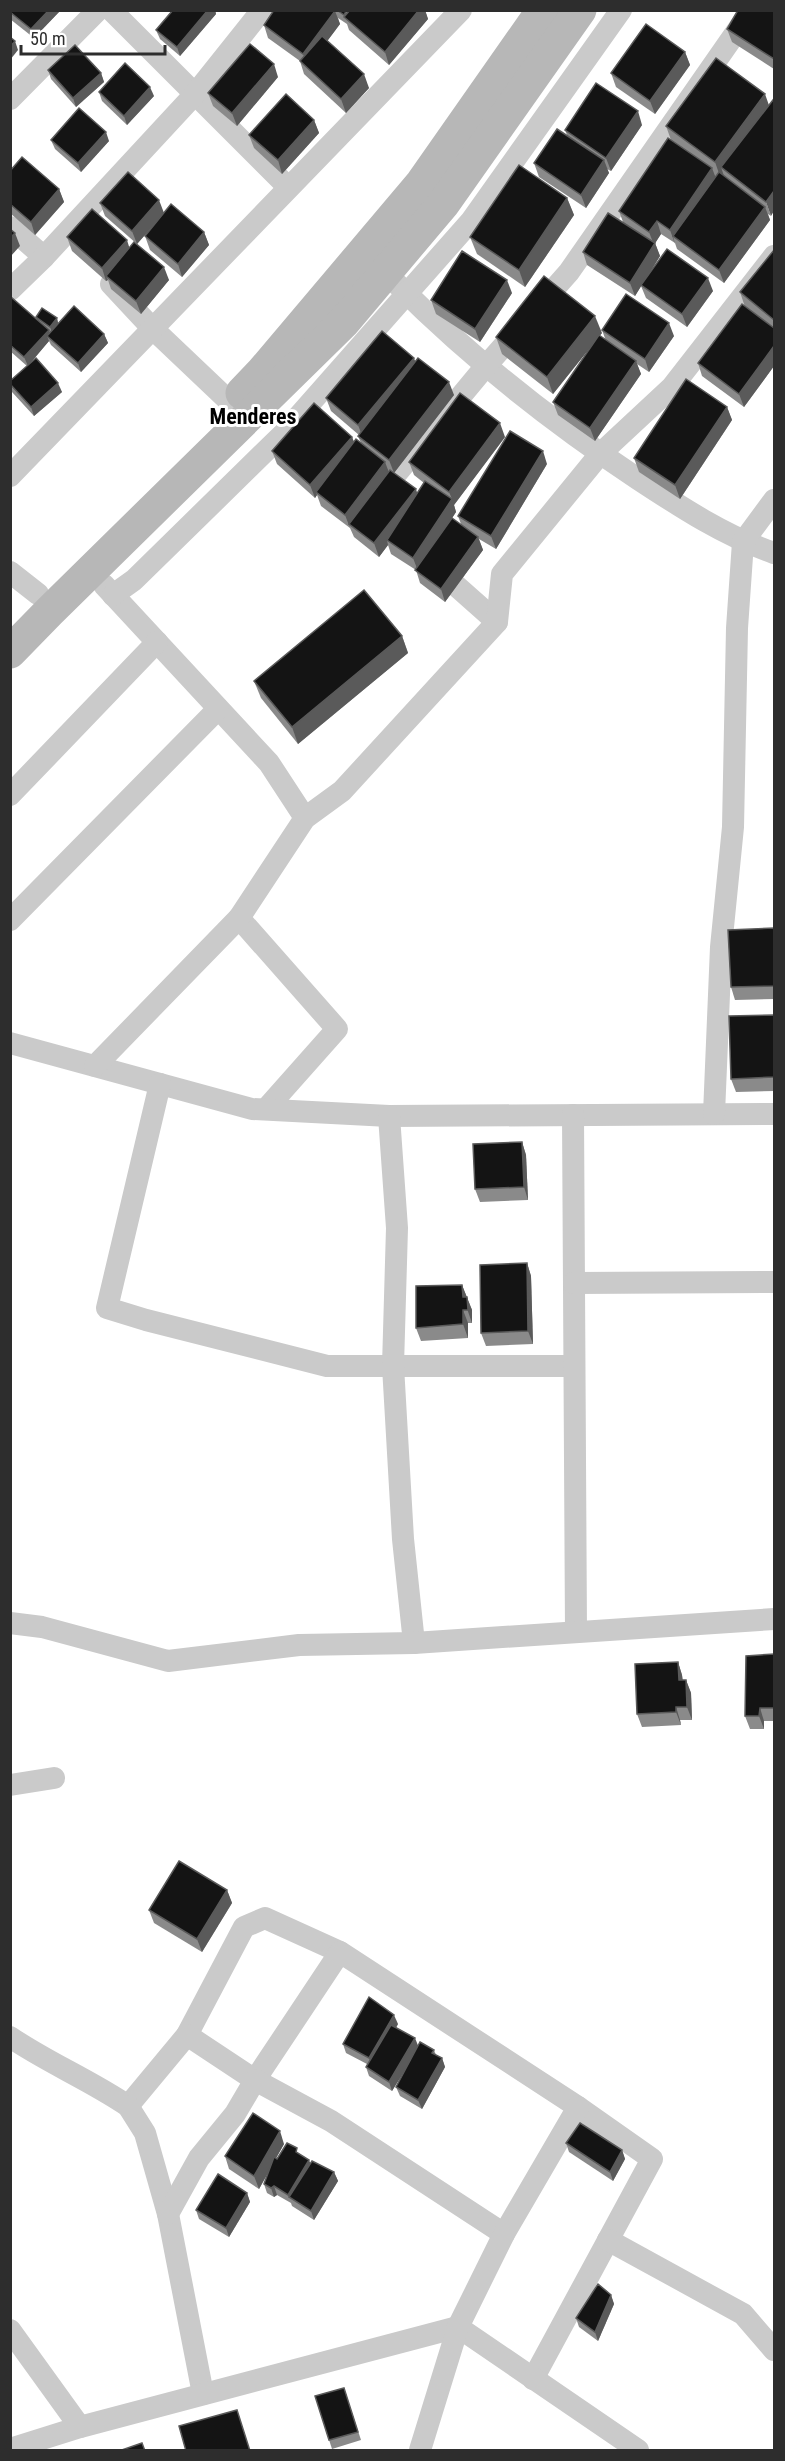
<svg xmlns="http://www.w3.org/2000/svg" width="785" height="2461" viewBox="0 0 785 2461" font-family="'Roboto Condensed',sans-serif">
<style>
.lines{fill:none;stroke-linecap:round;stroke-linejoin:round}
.street{stroke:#cacaca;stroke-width:22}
.secondary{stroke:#b7b7b7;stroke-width:33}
.wall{fill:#8a8a8a}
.shaded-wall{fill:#5a5a5a}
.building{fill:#141414;stroke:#5a5a5a;stroke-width:1.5}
.labels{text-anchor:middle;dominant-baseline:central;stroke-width:6;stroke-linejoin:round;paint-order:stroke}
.district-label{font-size:22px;font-weight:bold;fill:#000;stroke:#fff}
</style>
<rect width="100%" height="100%" fill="#fff"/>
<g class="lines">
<g class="street">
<polyline points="111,10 288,187"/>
<polyline points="10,99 98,10"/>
<polyline points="10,227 44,257"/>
<polyline points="111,284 152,328 231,403"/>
<path d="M397,284C470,357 552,422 638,479C682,508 725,536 774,553"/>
<polyline points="10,290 44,257 195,94 262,10"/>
<polyline points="10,476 461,10"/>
<polyline points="377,497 485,367 569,272 748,15"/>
<polyline points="435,567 497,622"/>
<polyline points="10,572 38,594"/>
<polyline points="104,585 269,763 305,818"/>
<polyline points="113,595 134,580 282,435 471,221 621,10"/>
<polyline points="10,795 157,642"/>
<polyline points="239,918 337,1029 266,1109"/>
<polyline points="10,920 218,709"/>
<polyline points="10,1043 252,1109 389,1116 774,1114"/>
<polyline points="95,1066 239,918 305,818 342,791 497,622 502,574 600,454 672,387 774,256"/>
<polyline points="160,1084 107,1308 146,1320 327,1366 573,1366"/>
<polyline points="714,1114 721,947 733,827 737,628 743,542 774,500"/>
<polyline points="573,1115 576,1632"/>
<polyline points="389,1116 397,1228 393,1366 403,1539 414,1643"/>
<polyline points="574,1283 774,1282"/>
<polyline points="10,1623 42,1627 168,1661 299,1645 414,1643 774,1619"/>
<polyline points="10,1785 54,1778"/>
<polyline points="187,2035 244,1927 265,1918 340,1952"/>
<path d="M10,2037C48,2063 90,2080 128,2106L187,2035L255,2080L340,1952L578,2107L652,2159L533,2379"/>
<polyline points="128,2106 145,2133 168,2214 203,2394"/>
<polyline points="168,2214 199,2158 235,2114 255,2080 331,2121 504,2234"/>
<polyline points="608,2240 743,2314 774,2350"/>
<polyline points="10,2330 80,2427"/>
<polyline points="10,2449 80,2427 458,2327 638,2450"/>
<polyline points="420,2450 458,2327 504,2234 578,2107"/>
</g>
<g class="secondary">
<polyline points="242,393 262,372 421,184 543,10"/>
<polyline points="10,652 49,612 343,323 444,203 580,10"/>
</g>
</g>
<g class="wall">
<polygon points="10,10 59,10 59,12 34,38 10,19"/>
<polygon points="173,10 215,10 216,14 180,56 160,39 156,30"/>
<polygon points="274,10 425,10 428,19 389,65 349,30 347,24 338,18 340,24 327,41 369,88 346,113 304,74 300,61 268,38 264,25"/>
<polygon points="774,10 774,69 732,42 727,29"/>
<polygon points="685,52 690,65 655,114 616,87 611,73"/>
<polygon points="716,58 771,216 768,214 770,220 724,283 677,249 675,243 661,234 655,243 660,256 651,271 713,291 687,327 646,298 641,286 635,296 587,265 583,252 623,222 619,211 671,140 666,126"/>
<polygon points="48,70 101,73 104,82 76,107 51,79"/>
<polygon points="278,77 237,126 213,106 208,93"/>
<polygon points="99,92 154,96 127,125 102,101"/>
<polygon points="314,120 319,133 282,174 254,148 249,135"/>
<polygon points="642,125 611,171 607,169 609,173 586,208 539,177 534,163 567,135 565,130"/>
<polygon points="51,140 109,141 81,172 55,149"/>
<polygon points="10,171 59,189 64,202 35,235 10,213"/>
<polygon points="567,198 574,215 525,287 477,254 470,237"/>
<polygon points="100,203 164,213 204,232 209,245 182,277 150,250 145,236 162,216 137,244 105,216"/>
<polygon points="67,237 129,248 169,280 141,314 111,289 108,280 106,281 72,251"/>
<polygon points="774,250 774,366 744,407 702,376 698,363 745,307 740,292"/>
<polygon points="512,293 480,342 436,314 431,300"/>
<polygon points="10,298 37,319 36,317 57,318 58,323 104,334 108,343 81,372 51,345 49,341 29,364 62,392 34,416 12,392 10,387 10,381 27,366 10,351"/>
<polygon points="602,330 674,336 649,372 637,364 641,374 595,441 558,415 553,402 591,346 553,394 502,354 496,337 602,333 599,336 606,341"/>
<polygon points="416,361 454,395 394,473 417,493 424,483 414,475 409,462 505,437 454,505 456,512 450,521 461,524 458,516 547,464 496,549 479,539 483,550 445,602 420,583 416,570 391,554 388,545 379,557 354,537 350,528 321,506 317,495 315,498 277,464 272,451 352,437 354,442 361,443 358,436 359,435 331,411 326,398"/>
<polygon points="727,407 732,420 680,499 639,472 634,458"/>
<polygon points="402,636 408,653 298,744 261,698 254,681"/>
<polygon points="774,928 774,999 735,1000 731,987"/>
<polygon points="774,1015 774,1091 736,1092 731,1079"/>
<polygon points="522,1142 526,1155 528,1200 480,1202 475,1189"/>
<polygon points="527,1263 531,1276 533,1344 486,1346 481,1333"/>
<polygon points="462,1285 472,1310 472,1323 468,1323 468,1338 421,1341 416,1328"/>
<polygon points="774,1654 774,1721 764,1721 764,1729 750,1729 745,1716"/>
<polygon points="678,1662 682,1675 683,1680 686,1680 691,1693 692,1720 680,1720 681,1725 642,1727 637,1714"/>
<polygon points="227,1890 232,1903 202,1952 154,1923 149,1910"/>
<polygon points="398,2024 396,2028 418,2046 434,2050 436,2055 442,2058 445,2067 422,2109 400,2096 396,2087 407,2066 392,2091 369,2076 366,2067 367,2064 346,2053 343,2044"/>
<polygon points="566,2143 622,2150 625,2159 613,2181 569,2152"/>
<polygon points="284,2144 276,2158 300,2154 310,2163 334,2172 338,2181 314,2220 292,2206 291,2203 277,2195 274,2197 267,2193 264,2184 268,2173 259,2189 229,2169 225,2156"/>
<polygon points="247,2193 250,2202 229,2237 199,2219 196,2210"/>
<polygon points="611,2295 614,2304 598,2341 579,2327 576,2318"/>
<polygon points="344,2388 361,2440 332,2449 315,2396"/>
</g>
<g class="shaded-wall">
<polygon points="49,10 59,10 59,12 34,38 31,29"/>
<polygon points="208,10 215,10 216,14 180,56 177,47"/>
<polygon points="419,10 425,10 428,19 389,65 385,52"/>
<polygon points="335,11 340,24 308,67 303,54"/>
<polygon points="15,41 18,50 10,60 10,47"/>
<polygon points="685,52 690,65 655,114 650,101"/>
<polygon points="274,64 278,77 237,126 232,113"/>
<polygon points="101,73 104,82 76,107 73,98"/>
<polygon points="364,74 369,88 346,113 341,99"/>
<polygon points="150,87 154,96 127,125 124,116"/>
<polygon points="765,94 771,111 721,167 724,176 721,179 715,162"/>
<polygon points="638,111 642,125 611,171 606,158"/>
<polygon points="314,120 319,133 282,174 278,160"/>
<polygon points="106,132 109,141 81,172 78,163"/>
<polygon points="604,160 609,173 586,208 581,195"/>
<polygon points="712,168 717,181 673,236 675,244 670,230"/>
<polygon points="59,189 64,202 35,235 31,222"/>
<polygon points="774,191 774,211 771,216 766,202"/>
<polygon points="567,198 574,215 525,287 519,270"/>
<polygon points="159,200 164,213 137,244 132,231"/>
<polygon points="765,207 770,220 724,283 719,270"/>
<polygon points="657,221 661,234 654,245 649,232"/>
<polygon points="204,232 209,245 182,277 178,264"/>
<polygon points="15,233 20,246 10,257 10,238"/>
<polygon points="127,240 131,253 106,276 108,280 106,281 102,268"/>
<polygon points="655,243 660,256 635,296 630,283"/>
<polygon points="164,267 169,280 141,314 136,301"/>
<polygon points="708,278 713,291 687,327 682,314"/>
<polygon points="507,280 512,293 480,342 475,329"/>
<polygon points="595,316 602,333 553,394 547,377"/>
<polygon points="57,318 58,323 52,332 50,327"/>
<polygon points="669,323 674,336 649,372 645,359"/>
<polygon points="49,330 52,339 47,336 49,341 28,366 24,357"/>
<polygon points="104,334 108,343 81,372 78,363"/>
<polygon points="774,346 774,366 744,407 739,394"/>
<polygon points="414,358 419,371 363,438 358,425"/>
<polygon points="636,361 641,374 595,441 590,428"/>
<polygon points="449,382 454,395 394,473 389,460"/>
<polygon points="58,383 62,392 34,416 31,407"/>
<polygon points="727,407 732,420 680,499 675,485"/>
<polygon points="500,423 505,437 454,505 456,512 418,571 413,558 452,499 449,492"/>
<polygon points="352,437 357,450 316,492 317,495 315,498 310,485"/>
<polygon points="543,451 547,464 496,549 491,536"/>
<polygon points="385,462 390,475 349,524 350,528 345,515"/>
<polygon points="416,489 420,502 387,540 388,545 379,557 374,543"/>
<polygon points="478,537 483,550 445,602 441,589"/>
<polygon points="402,636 408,653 298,744 292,727"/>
<polygon points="522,1142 526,1155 528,1200 524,1187"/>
<polygon points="527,1263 531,1276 533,1344 528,1331"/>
<polygon points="462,1285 472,1310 472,1323 463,1297"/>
<polygon points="463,1310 468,1323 468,1338 463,1324"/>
<polygon points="678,1662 682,1675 683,1694 679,1680"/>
<polygon points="686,1680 691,1693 692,1720 687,1707"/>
<polygon points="676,1707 680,1720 681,1725 676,1712"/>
<polygon points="760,1708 764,1721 764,1729 759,1716"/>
<polygon points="227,1890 232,1903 202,1952 197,1939"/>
<polygon points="394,2015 398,2024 372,2067 369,2058"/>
<polygon points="415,2038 419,2048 392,2091 389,2082"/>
<polygon points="442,2058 445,2067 422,2109 418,2100"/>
<polygon points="280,2131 284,2144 259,2189 254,2176"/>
<polygon points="622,2150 625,2159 613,2181 610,2172"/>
<polygon points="309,2160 313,2169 289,2197 288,2195"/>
<polygon points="334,2172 338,2181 314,2220 311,2211"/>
<polygon points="274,2186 277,2195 274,2197 271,2188"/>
<polygon points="247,2193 250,2202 229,2237 226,2228"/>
<polygon points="611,2295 614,2304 598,2341 595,2332"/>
</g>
<g class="building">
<polygon points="10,10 49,10 31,29 10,12"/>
<polygon points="173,10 208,10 177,47 156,30"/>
<polygon points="274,10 335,10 335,11 303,54 264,25"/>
<polygon points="337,10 347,10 344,15"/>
<polygon points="350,10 419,10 385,52 344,17"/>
<polygon points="738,10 774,10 774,59 727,29"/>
<polygon points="646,24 685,52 650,101 611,73"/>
<polygon points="322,36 364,74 341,99 300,61"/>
<polygon points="10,37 15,41 10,47"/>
<polygon points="250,44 274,64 232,113 208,93"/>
<polygon points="75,45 101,73 73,98 48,70"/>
<polygon points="716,58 765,94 715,162 666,126"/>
<polygon points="125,63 150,87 124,116 99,92"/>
<polygon points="596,83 638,111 606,158 565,130"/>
<polygon points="286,94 314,120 278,160 249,135"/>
<polygon points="773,100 774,101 774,191 766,202 721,167"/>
<polygon points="79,108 106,132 78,163 51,140"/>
<polygon points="557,129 604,160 581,195 534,163"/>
<polygon points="668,138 712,168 670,230 657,221 649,232 619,211"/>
<polygon points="22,157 59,189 31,222 10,204 10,171"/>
<polygon points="519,165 567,198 519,270 470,237"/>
<polygon points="128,172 159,200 132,231 100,203"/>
<polygon points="719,172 765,207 719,270 673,236"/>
<polygon points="171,204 204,232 178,264 145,236"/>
<polygon points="92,209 127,240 102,268 67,237"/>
<polygon points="608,213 655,243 630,283 583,252"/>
<polygon points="10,229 15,233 10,238"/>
<polygon points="134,242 164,267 136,301 106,276"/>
<polygon points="667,249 708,278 682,314 641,285"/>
<polygon points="774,250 774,320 740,292"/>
<polygon points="462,251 507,280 475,329 431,300"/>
<polygon points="544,276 595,316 547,377 496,337"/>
<polygon points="626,294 669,323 645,359 602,330"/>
<polygon points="11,297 49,330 24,357 10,345 10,298"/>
<polygon points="742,304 774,328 774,346 739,394 698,363"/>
<polygon points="74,306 104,334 78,363 47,336"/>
<polygon points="42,308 57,318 50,327 36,317"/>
<polygon points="382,331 414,358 358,425 326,398"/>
<polygon points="599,335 636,361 590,428 553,402"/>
<polygon points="36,358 58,383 31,407 10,384 10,381"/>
<polygon points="418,358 449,382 389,460 358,436"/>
<polygon points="686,379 727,407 675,485 634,458"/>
<polygon points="460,393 500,423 449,492 409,462"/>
<polygon points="314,403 352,437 310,485 272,451"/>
<polygon points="510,431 543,451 491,536 458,516"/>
<polygon points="356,439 385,462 345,515 316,492"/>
<polygon points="390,470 416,489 374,543 349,524"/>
<polygon points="425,481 452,499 413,558 387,540"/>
<polygon points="452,518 478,537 441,589 415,570"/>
<polygon points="364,590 402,636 292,727 254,681"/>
<polygon points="774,928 774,986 731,987 728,930"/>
<polygon points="774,1015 774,1077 731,1079 729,1016"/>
<polygon points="522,1142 524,1187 475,1189 473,1144"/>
<polygon points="527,1263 528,1331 481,1333 480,1265"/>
<polygon points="462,1285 463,1297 467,1297 468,1310 463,1310 463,1324 416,1328 416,1286"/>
<polygon points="774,1654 774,1708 760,1708 759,1716 745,1716 746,1656"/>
<polygon points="678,1662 679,1680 686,1680 687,1707 676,1707 676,1712 637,1714 635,1664"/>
<polygon points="179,1861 227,1890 197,1939 149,1910"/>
<polygon points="369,1997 394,2015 369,2058 343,2044"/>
<polygon points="391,2025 415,2038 389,2082 366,2067"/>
<polygon points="420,2042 434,2050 432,2053 442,2058 418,2100 396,2087"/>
<polygon points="253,2113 280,2131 254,2176 225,2156"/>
<polygon points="580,2123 622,2150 610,2172 566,2143"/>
<polygon points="287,2143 297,2148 296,2152 309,2160 288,2195 274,2186 271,2188 264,2184 274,2157 277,2159"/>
<polygon points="312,2161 334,2172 311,2211 289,2197"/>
<polygon points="218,2174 247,2193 226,2228 196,2210"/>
<polygon points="598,2284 611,2295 595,2332 576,2318"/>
<polygon points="344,2388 358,2432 329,2440 315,2396"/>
<polygon points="237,2410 250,2451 186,2451 179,2426"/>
<polygon points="142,2443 145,2451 119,2451"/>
</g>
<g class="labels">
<g class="district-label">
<text x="253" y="416">Menderes</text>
</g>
</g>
<rect width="785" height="2461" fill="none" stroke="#2d2d2d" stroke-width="24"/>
<path d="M21 45v9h144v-9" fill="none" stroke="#2d2d2d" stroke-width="3"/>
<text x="30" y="45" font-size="18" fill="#2d2d2d" stroke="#ffffff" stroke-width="4.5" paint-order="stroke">50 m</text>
</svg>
